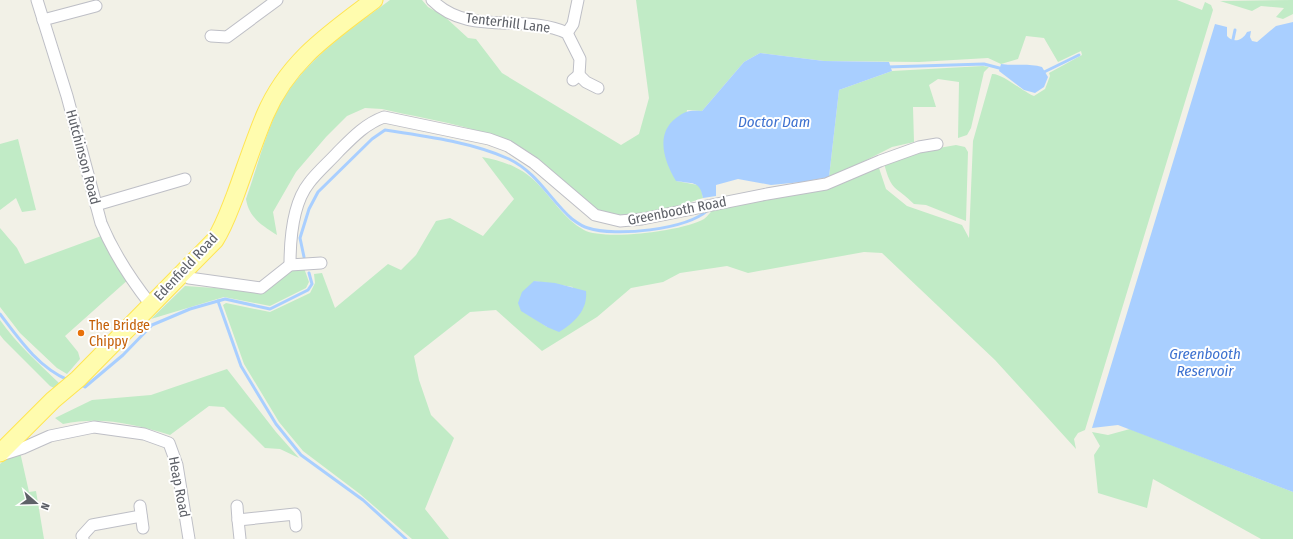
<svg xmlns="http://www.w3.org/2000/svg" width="1293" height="539" viewBox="0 0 1293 539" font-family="'Fira Sans Condensed',sans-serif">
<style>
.green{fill:#c1ebc6;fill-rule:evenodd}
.water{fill:#a9cfff}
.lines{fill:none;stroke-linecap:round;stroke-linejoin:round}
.stream{stroke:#a9cfff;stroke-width:3}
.street-casing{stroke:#bebfc6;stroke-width:13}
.primary-casing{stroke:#ffe552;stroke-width:19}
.street{stroke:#fff;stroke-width:11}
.primary{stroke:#fffcae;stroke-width:17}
.food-dot{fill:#e8710a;stroke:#fff;stroke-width:1.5}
.labels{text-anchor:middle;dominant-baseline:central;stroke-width:4;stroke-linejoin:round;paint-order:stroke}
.street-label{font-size:14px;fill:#5e6168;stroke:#fff}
.food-label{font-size:14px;fill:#c56008;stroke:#fff;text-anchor:start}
.water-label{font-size:15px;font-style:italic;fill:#3e72d0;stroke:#fff}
</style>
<rect width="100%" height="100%" fill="#f2f1e7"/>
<g class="green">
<path d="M390,0H422L428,7L444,16L468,38L476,39L502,73L621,145L639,134L649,98L636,0H1177L1202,10L1205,2L1211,5L1213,10L1085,430L1078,433L1074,439L1076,449L995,360L882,253L864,252L748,273L727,266L680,273L663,282L631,288L597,317L542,351L496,310L470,312L414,356L419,380L431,415L454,438L425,509L449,539H412L360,494L303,451L279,422L244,364L223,305L226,303L270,312L310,293L315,283L314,274L322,273L335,308L388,264L401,270L416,255L436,221L450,218L483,236L514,199L482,157C503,161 521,167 537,183C552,198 564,219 584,230C604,241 684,231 704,219C708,216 711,211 715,208L878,165L886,189L907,206L962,225L969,238L973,141L992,74C1002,73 1023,92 1034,96L1045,89L1050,76L1049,73L1082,55L1081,51L1058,62L1044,38L1026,36L1018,59L1001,64L988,58L919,62L824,61L760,53L744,62L702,111L687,110L676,181L698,185L701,188L703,198C675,207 631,225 603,212C594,208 583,199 575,193C559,179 546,162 527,151C486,127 429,120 382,109L365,108L347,116L326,137L296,172L273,212L277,235C262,225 249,218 246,199C256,171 263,142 275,115C297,65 347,32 390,0ZM534,281L573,287L547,327L531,316Z"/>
<polygon points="1293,0 1293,14 1283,19 1276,17 1284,8 1261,6 1252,11 1220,1"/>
<polygon points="983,66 989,67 984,72 971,128 967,135 958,138 959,82 938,79 929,85 936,107 913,107 914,142 892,147 837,175 829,177 839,90 892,71"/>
<polygon points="18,139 36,210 22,212 16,198 0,210 0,144"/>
<path d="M956,145L965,147L968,152L966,221L926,205L914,204C896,186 891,192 884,163L922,151Z"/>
<polygon points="0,228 17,248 25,264 104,235 130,278 65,336 78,352 80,359 67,374 57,368 20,333 0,307"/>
<polygon points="293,268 304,268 309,282 306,288 270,306 224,297 151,319 185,286 261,291"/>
<path d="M0,320C17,344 38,363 59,383L54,388L50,386L4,340L0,335Z"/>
<path d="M227,369L276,432L299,458L280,449L265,448L224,407L209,406L170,435C134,424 101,416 63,424L55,418L92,400L151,395Z"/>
<polygon points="1130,429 1293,492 1293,539 1261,539 1153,479 1147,508 1098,493 1094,455 1100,446 1092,432 1108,435"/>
<polygon points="20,452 29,492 36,491 44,539 0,539 0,464 4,460"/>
</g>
<g class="water">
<path d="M1293,22V492L1118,425L1092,428L1215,24L1227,27V36C1234,44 1243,40 1247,32L1251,31L1250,37L1252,41L1257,42L1276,26Z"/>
<path d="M760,53L824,61L889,62L892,71L839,90L829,177L802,182L771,185L738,179L716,185V196L703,198C700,180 692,184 676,181C664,161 655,134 676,118C685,111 690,110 702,111L744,62Z"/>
<path d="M1001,64C1015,66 1029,63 1042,67L1048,77L1044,87L1035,93L1024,90L999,71Z"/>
<path d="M534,281L555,283L586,291C588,310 574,323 559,332L547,327L521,311L518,303L522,292Z"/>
</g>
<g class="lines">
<g class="stream">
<polyline points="1232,44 1235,30"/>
<polyline points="887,67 984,64 1003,69"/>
<polyline points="1042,73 1079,55"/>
<path d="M304,257L300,238L309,209L318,192L372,139L385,130C425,136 471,142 509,159C538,173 550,200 572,219C576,222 583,227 588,228C615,237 686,230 708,210"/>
<polyline points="218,301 241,366 276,424 301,455 363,500 406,539"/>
<path d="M0,314C19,339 38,367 68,380"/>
<polyline points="81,385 85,387 123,355 152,325 190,309 225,299 270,309 308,290 312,284 309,273"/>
</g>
<defs>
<g id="street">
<path d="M37,0L67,96L101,223C113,252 132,281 151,305"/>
<path d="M432,0C468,37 524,13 567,33L580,59L579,75"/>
<polyline points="43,20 96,6"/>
<polyline points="567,33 573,24 578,0"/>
<polyline points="211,36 227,37 277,0"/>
<polyline points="573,80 579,75 586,82 598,88"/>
<polyline points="96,205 185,179"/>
<path d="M290,265C290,240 293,203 309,183C317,172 329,162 338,152C352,138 365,124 384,117L489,139L508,146L534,163L595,215L620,221L642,219L767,194L826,184L880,161L919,147L937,144"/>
<polyline points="182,272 189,278 261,288 290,265 321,263"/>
<polyline points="1,455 23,448 50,436 94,427 144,434 169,443 177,465 189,539"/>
<polyline points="140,506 143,528"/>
<polyline points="237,506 238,520"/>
<polyline points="83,539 82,536 92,525 141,516"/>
<polyline points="240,539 238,520 295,514 296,526"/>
</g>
<path id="primary" d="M0,453L53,400L78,379L215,240C224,226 229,211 235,196C245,169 254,141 265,115C288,61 329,34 374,0"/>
</defs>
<use href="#street" class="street-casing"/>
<use href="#primary" class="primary-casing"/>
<use href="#street" class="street"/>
<use href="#primary" class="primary"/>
</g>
<circle class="food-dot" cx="81" cy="333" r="4"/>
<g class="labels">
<g class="street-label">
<text transform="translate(508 23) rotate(7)">Tenterhill Lane</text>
<text transform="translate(83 157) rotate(75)">Hutchinson Road</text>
<text transform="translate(677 211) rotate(-11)">Greenbooth Road</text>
<text transform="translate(186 267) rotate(-47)">Edenfield Road</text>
<text transform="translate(179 487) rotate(79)">Heap Road</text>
</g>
<g class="food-label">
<text x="89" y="325">The Bridge<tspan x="89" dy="16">Chippy</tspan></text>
</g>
<g class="water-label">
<text x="774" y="122">Doctor Dam</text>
<text x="1205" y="354">Greenbooth<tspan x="1205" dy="17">Reservoir</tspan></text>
</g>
</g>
<g transform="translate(36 503) rotate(110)" stroke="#ffffff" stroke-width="3" paint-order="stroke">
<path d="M0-3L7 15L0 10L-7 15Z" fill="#5e6168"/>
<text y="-6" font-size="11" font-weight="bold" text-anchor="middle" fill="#5e6168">N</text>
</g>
</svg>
